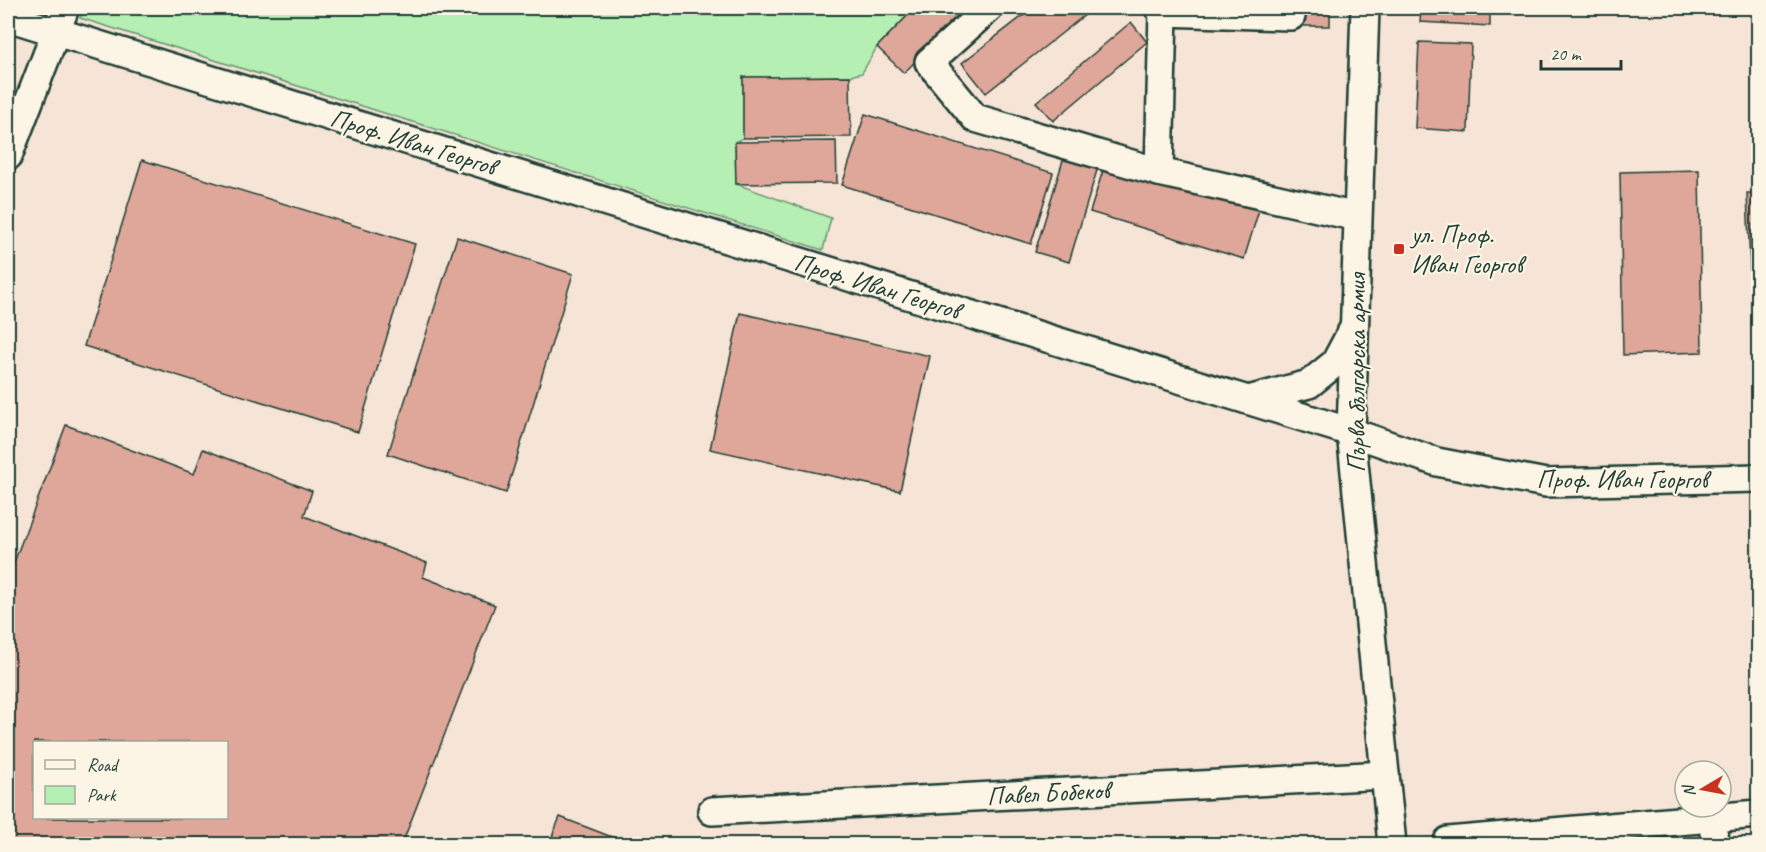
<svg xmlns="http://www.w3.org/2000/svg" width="1766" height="852" viewBox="0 0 1766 852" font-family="Caveat,sans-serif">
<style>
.green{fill:#b6efb3;stroke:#6a9674;stroke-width:1.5}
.building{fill:#dfa799;stroke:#1f3d34;stroke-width:1.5;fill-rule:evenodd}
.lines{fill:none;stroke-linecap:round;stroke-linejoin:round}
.minor-casing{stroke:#1f3d34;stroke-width:32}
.minor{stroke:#fcf5e5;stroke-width:27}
.poi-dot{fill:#c8321e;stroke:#fcf5e5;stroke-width:2}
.labels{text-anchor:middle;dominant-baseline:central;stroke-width:4.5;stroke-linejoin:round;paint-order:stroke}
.street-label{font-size:26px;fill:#1f3d34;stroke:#fcf5e5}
.poi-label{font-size:26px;fill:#1f3d34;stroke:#fcf5e5;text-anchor:start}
</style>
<rect width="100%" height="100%" fill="#f6e5d6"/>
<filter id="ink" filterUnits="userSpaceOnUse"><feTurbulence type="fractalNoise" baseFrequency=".0167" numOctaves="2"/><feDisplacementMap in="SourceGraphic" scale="12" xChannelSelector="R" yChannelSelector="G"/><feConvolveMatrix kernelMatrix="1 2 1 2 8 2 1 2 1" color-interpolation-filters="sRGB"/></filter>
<g filter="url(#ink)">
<polygon class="green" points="85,8 915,8 877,47 862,73 850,76 743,77 743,138 735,142 736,184 831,218 823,250 80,18"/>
<g class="building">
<polygon points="915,8 967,8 904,73 877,47"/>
<polygon points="1033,8 1079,8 1085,15 986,93 962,63"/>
<polygon points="1304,8 1330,8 1330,26 1303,26"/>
<polygon points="1421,8 1490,8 1490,26 1420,22"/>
<polygon points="1131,22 1147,42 1053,121 1036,102"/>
<polygon points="1419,42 1471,44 1468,132 1415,128"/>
<polygon points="850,76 851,137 743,138 743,77"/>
<polygon points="865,114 1053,173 1031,244 842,185"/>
<polygon points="836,141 837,183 736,184 735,142"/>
<polygon points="1064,157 1098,167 1069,262 1035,252"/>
<polygon points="142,160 415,244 358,432 84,346"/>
<polygon points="1105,164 1259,210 1244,259 1090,212"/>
<polygon points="1699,170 1702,352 1623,355 1620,172"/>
<polygon points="1747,193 1758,193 1758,395 1755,395"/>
<polygon points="457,237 573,274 506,493 388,454"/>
<polygon points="740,313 930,356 900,491 710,449"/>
<path d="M66,425L194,474L203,449L312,491L304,516L427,563L423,577L495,605L402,844H8V578ZM34,742H226V818H34Z"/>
<polygon points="560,817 630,844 549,844"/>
</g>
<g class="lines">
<defs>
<g id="minor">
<polyline points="989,8 929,62 975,118 1159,172 1357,217"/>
<polyline points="1159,8 1163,12 1291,16 1291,8"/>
<polyline points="1365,8 1351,432 1392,844"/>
<polyline points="8,17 1351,432 1437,462 1546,483 1758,478"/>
<polyline points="8,156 65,8"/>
<polyline points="1159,172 1163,12"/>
<polyline points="1248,400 1309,384 1335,363 1352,331"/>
<polyline points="1712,807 1715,844"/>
<polyline points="712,811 1385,775"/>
<polyline points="1448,841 1758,814"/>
</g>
</defs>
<use href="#minor" class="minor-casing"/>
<use href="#minor" class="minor"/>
</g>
</g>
<rect class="poi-dot" x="1393" y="243" width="12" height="12" rx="3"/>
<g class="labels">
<g class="street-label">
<text transform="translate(413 142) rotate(17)">Проф. Иван Георгов</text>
<text transform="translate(877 286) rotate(17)">Проф. Иван Георгов</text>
<text transform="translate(1356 373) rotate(-90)">Първа българска армия</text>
<text x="1622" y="479">Проф. Иван Георгов</text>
<text transform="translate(1048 793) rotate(-3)">Павел Бобеков</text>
</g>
<g class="poi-label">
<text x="1411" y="234">ул. Проф.<tspan x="1411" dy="30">Иван Георгов</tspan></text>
</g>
</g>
<rect width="1766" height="852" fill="none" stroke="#fcf5e5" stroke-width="30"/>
<rect x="15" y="15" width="1736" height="822" fill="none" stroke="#1f3d34" stroke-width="2" filter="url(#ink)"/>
<rect x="33" y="741" width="195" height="78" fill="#fcf5e5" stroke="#a4ab9e" stroke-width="1.5"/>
<rect x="45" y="760" width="30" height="9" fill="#fcf5e5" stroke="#a4ab9e" stroke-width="1.5"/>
<text x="87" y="771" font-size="18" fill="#1f3d34">Road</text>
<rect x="45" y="786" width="30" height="18" fill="#b6efb3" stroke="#a4ab9e" stroke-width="1.5"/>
<text x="87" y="801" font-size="18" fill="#1f3d34">Park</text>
<g transform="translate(1703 789) rotate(260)"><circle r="28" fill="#fcf5e5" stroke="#a4ab9e" stroke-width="1.5"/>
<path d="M0-4.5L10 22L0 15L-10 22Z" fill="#c8321e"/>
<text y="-9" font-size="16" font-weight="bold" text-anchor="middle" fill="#1f3d34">N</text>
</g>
<path d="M1541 60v9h80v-9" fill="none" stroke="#1f3d34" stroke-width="3"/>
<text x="1550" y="60" font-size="18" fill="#1f3d34" stroke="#fcf5e5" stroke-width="4.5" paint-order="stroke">20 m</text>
</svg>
